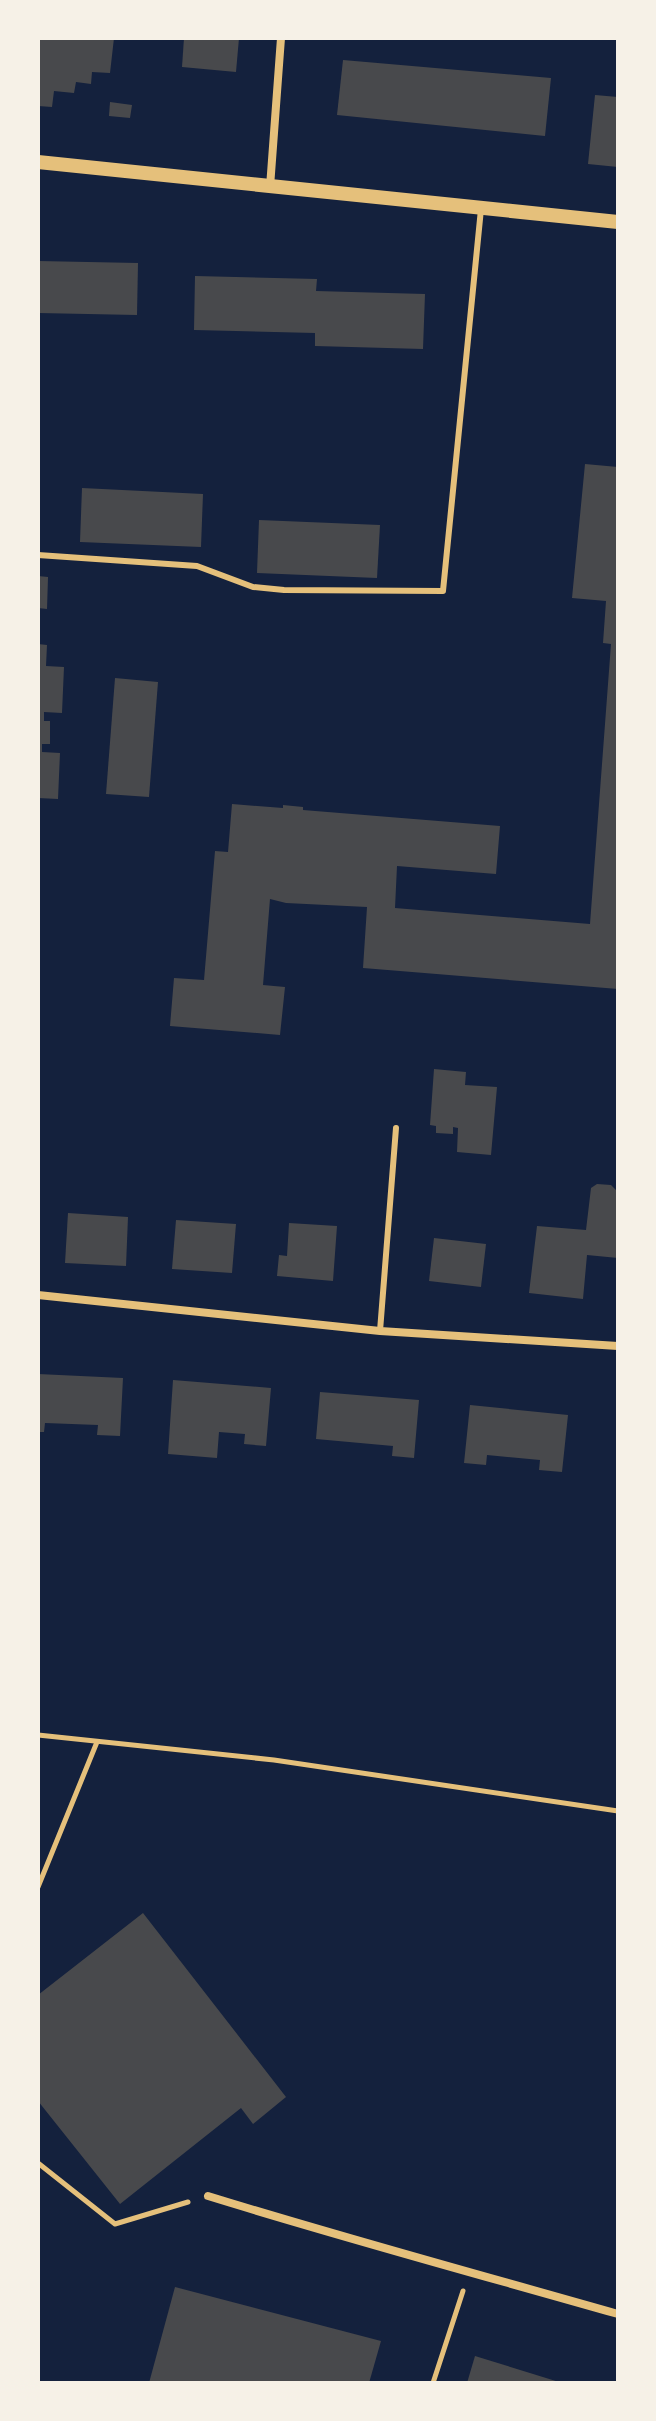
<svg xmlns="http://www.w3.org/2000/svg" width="656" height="2421" viewBox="0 0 656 2421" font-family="'PT Sans',sans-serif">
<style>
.building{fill:#48494c}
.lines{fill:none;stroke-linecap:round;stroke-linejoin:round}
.path{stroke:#e5c07b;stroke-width:5}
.service{stroke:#e5c07b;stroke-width:6}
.minor{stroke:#e5c07b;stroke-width:8}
.tertiary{stroke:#e5c07b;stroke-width:14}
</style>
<rect width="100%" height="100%" fill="#14213d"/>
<g class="building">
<polygon points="38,38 114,38 110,73 92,72 91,84 76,82 74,93 54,91 52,107 38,106"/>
<polygon points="184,38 239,38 236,72 182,67"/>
<polygon points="343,60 551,78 545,136 337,115"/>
<polygon points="595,95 618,97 618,167 588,164"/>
<polygon points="110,102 132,105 130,118 109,116"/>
<polygon points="38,261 138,263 137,315 38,313"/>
<polygon points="195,276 317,279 316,291 425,294 423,349 315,346 315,333 194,330"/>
<polygon points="585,464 618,467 618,989 363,968 367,907 286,903 270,899 263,985 285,987 280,1035 170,1026 174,978 204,980 215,851 228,852 232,804 283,808 283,805 303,807 303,810 500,826 496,874 397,866 395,908 590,924 611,644 603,643 606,601 572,598"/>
<polygon points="82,488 203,494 201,547 80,542"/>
<polygon points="259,520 380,525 377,578 257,573"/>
<polygon points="38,576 48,577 47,609 38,608"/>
<polygon points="38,644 47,645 46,666 64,667 62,713 44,712 44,721 50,721 50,744 42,744 42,752 60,753 58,799 38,798"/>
<polygon points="115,678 158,682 149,797 106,794"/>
<polygon points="434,1069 466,1072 465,1085 497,1087 491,1155 457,1152 458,1128 453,1127 453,1134 436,1133 436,1126 430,1125"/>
<polygon points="597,1184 611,1185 618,1192 618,1258 587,1255 583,1299 529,1293 537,1226 586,1230 591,1188"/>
<polygon points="68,1213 128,1217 126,1266 65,1263"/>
<polygon points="176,1220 236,1224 232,1273 172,1269"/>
<polygon points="289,1223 337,1226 333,1281 277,1276 279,1255 287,1256"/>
<polygon points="434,1238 486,1244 481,1287 429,1281"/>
<polygon points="38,1374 123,1378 120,1436 97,1435 98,1425 45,1423 44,1432 38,1432"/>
<polygon points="173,1380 271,1388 266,1446 244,1444 245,1434 219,1432 217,1458 168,1454"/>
<polygon points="320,1392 419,1400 414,1458 392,1456 393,1446 316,1439"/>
<polygon points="470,1405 568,1415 562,1472 539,1470 540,1460 487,1455 486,1465 464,1463"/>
<polygon points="143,1913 286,2097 253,2124 241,2108 120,2204 38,2101 38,1995"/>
<polygon points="175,2287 381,2341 369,2383 149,2383"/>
<polygon points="475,2356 559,2382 558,2383 467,2383"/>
</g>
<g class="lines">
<g class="path">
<polyline points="38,1735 274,1760 618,1811"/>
<polyline points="38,1887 97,1742"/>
<polyline points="38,2163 115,2224 188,2202"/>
<polyline points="433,2383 463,2291"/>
</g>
<g class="service">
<polyline points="38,555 197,566 253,587 284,590 443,591 481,209"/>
<polyline points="380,1331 396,1128"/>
</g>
<g class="minor">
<polyline points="270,187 281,38"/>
<polyline points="38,1295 380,1331 618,1346"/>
<path d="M208,2196C344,2238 481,2275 618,2314"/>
</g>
<polyline class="tertiary" points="38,162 618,222"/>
</g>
<rect width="656" height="2421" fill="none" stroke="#f6f1e7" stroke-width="80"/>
</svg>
